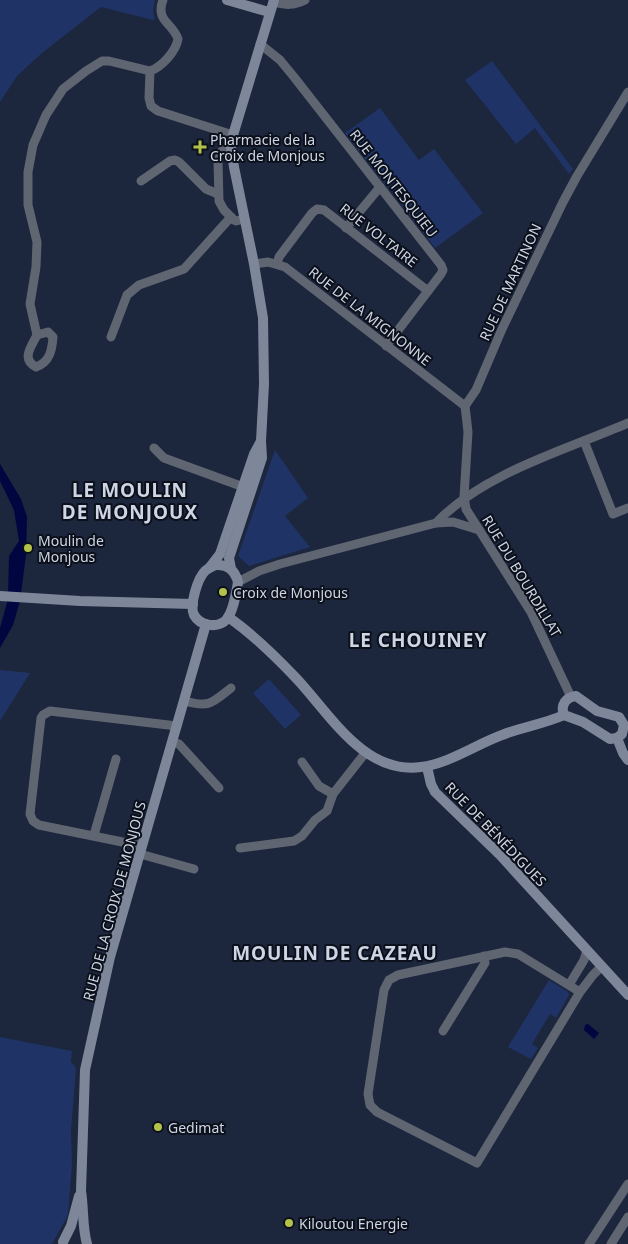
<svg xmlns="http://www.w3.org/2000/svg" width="628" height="1244" viewBox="0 0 628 1244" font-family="'Noto Sans',sans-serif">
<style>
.green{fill:#1f3366}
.water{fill:#010540}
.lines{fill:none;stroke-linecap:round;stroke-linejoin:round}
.street{stroke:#5f6571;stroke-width:9}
.secondary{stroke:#7e879a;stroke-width:10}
.poi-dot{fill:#b4c24a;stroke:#0b101a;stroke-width:2}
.labels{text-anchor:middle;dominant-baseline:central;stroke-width:4;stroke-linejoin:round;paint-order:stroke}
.poi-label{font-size:14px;fill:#ced5e5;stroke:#0b101a;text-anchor:start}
.street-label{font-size:14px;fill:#ced5e5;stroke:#0b101a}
.district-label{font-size:19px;font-weight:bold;letter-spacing:1px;fill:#ced5e5;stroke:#0b101a}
</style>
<rect width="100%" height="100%" fill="#1c263d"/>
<g class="green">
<polygon points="0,0 155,0 153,11 155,19 153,20 101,7 42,53 17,76 0,102"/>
<polygon points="492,61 573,169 569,174 535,128 516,144 465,80"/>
<polygon points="380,108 419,160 434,149 483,213 435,248 345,133"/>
<polygon points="275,450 308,498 285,516 310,547 249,566 238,556"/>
<polygon points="0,670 30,673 0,721"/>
<polygon points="269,679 301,715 285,729 253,693"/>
<polygon points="549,980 568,992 569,995 556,1018 550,1014 532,1044 538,1048 531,1059 508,1047"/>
<polygon points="0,1037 72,1051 71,1062 76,1068 71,1132 72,1164 68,1215 52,1244 0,1244"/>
</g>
<g class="water">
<polygon points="0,464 21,499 27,517 26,555 20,601 13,625 0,648 0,628 8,599 9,556 19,541 14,510 0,481"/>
<polygon points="588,1024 599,1033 594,1039 584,1030 585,1025"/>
</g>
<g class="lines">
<g class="street">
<path d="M273,2C286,5 293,6 305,0"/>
<polyline points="260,44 280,60 294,77 441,265 443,270 441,274 386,346"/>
<polyline points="150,71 149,98 151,106 158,111 233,135"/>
<polyline points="231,148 225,148 222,151 218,161 219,201 224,210 234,220 236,221 244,219"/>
<polyline points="141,181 170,161 175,160 179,162 206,189 218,194"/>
<polyline points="346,228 380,187"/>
<polyline points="254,264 268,262 285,267 465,406"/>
<polyline points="277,264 279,257 312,213 317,209 324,210 428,291"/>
<path d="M37,335L48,332L53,337C52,350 50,362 36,367C21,359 31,347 37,335L30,304L36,267L37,242L28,205V172L33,145L46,115L63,89L86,71L102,61H109L150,71C162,67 176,51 178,39C173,23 155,21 163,0"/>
<polyline points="111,337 127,295 139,285 184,269 231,217"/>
<polyline points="584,441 613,514 628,508"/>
<polyline points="154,448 164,458 249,489"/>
<polyline points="436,523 453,522 479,530"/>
<path d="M238,582L259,571L280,564L436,523C483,473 566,450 628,423"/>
<polyline points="571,697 531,612 466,509 464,497 468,432 465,406 476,390 502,329 563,202 577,176 628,92"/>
<path d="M185,701C210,708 212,703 231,688"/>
<polyline points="173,742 179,744 219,788"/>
<polyline points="302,762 319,786 333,794"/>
<polyline points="94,835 116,759"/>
<polyline points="142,846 39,825 33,821 30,814 41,718 43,715 50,711 177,726"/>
<polyline points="240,848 294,841 302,836 315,820 327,811 333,794 366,752"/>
<polyline points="140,854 194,869"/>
<polyline points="569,985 584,960 587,950"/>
<polyline points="580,992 518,954 505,952 398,975 389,980 384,990 368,1094 370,1105 377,1112 477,1163 580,992 593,975 602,966"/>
<polyline points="443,1031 485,963 484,956"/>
<polyline points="589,1244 628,1184"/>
<polyline points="611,1244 628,1217"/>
</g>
<g class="secondary">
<polyline points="227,0 269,12"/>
<path d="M215,565C227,564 235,570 238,582C236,593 234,609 227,619C218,629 200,626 194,615C189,605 198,578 205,571C208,568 212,567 215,565Z"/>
<polyline points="210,567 220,554 254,454 261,441"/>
<polyline points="231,569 229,558 262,458 261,441 264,384 263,318 254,264 234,167 231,148 233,135 274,0"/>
<polyline points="0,596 80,601 193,604"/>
<path d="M228,617C253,634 276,657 296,678C330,714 364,775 421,767C448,764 477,744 502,735C522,727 544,724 564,715"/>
<path d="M576,696L597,711L619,717L624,725L622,734L617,738L610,739L583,722L564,715C560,705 566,697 576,696Z"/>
<polyline points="617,738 623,753 628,760"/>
<polyline points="427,767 431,784 435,792 500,855 628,995"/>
<polyline points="63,1242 71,1226 79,1196"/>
<path d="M87,1244C82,1227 84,1209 81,1191L85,1070L110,957L206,624"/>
</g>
</g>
<g class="poi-dot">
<path d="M197.5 139.5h5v5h5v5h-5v5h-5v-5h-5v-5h5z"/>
<circle cx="28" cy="548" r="5"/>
<circle cx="223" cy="592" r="5"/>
<circle cx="158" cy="1127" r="5"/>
<circle cx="289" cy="1223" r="5"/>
</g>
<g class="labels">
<g class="poi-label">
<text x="210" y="139">Pharmacie de la<tspan x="210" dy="16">Croix de Monjous</tspan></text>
<text x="38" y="540">Moulin de<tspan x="38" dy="16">Monjous</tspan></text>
<text x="233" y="592">Croix de Monjous</text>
<text x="168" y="1127">Gedimat</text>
<text x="299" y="1223">Kiloutou Energie</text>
</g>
<g class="street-label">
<text transform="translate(394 183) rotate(52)">RUE MONTESQUIEU</text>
<text transform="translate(379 235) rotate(38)">RUE VOLTAIRE</text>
<text transform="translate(510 282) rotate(-65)">RUE DE MARTINON</text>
<text transform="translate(370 316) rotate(38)">RUE DE LA MIGNONNE</text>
<text transform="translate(522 576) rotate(59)">RUE DU BOURDILLAT</text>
<text transform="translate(496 834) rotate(46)">RUE DE BÉNÉDIGUES</text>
<text transform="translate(114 901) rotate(-75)">RUE DE LA CROIX DE MONJOUS</text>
</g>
<g class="district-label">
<text x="130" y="490">LE MOULIN<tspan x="130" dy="22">DE MONJOUX</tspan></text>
<text x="418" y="640">LE CHOUINEY</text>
<text x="335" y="953">MOULIN DE CAZEAU</text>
</g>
</g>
</svg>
